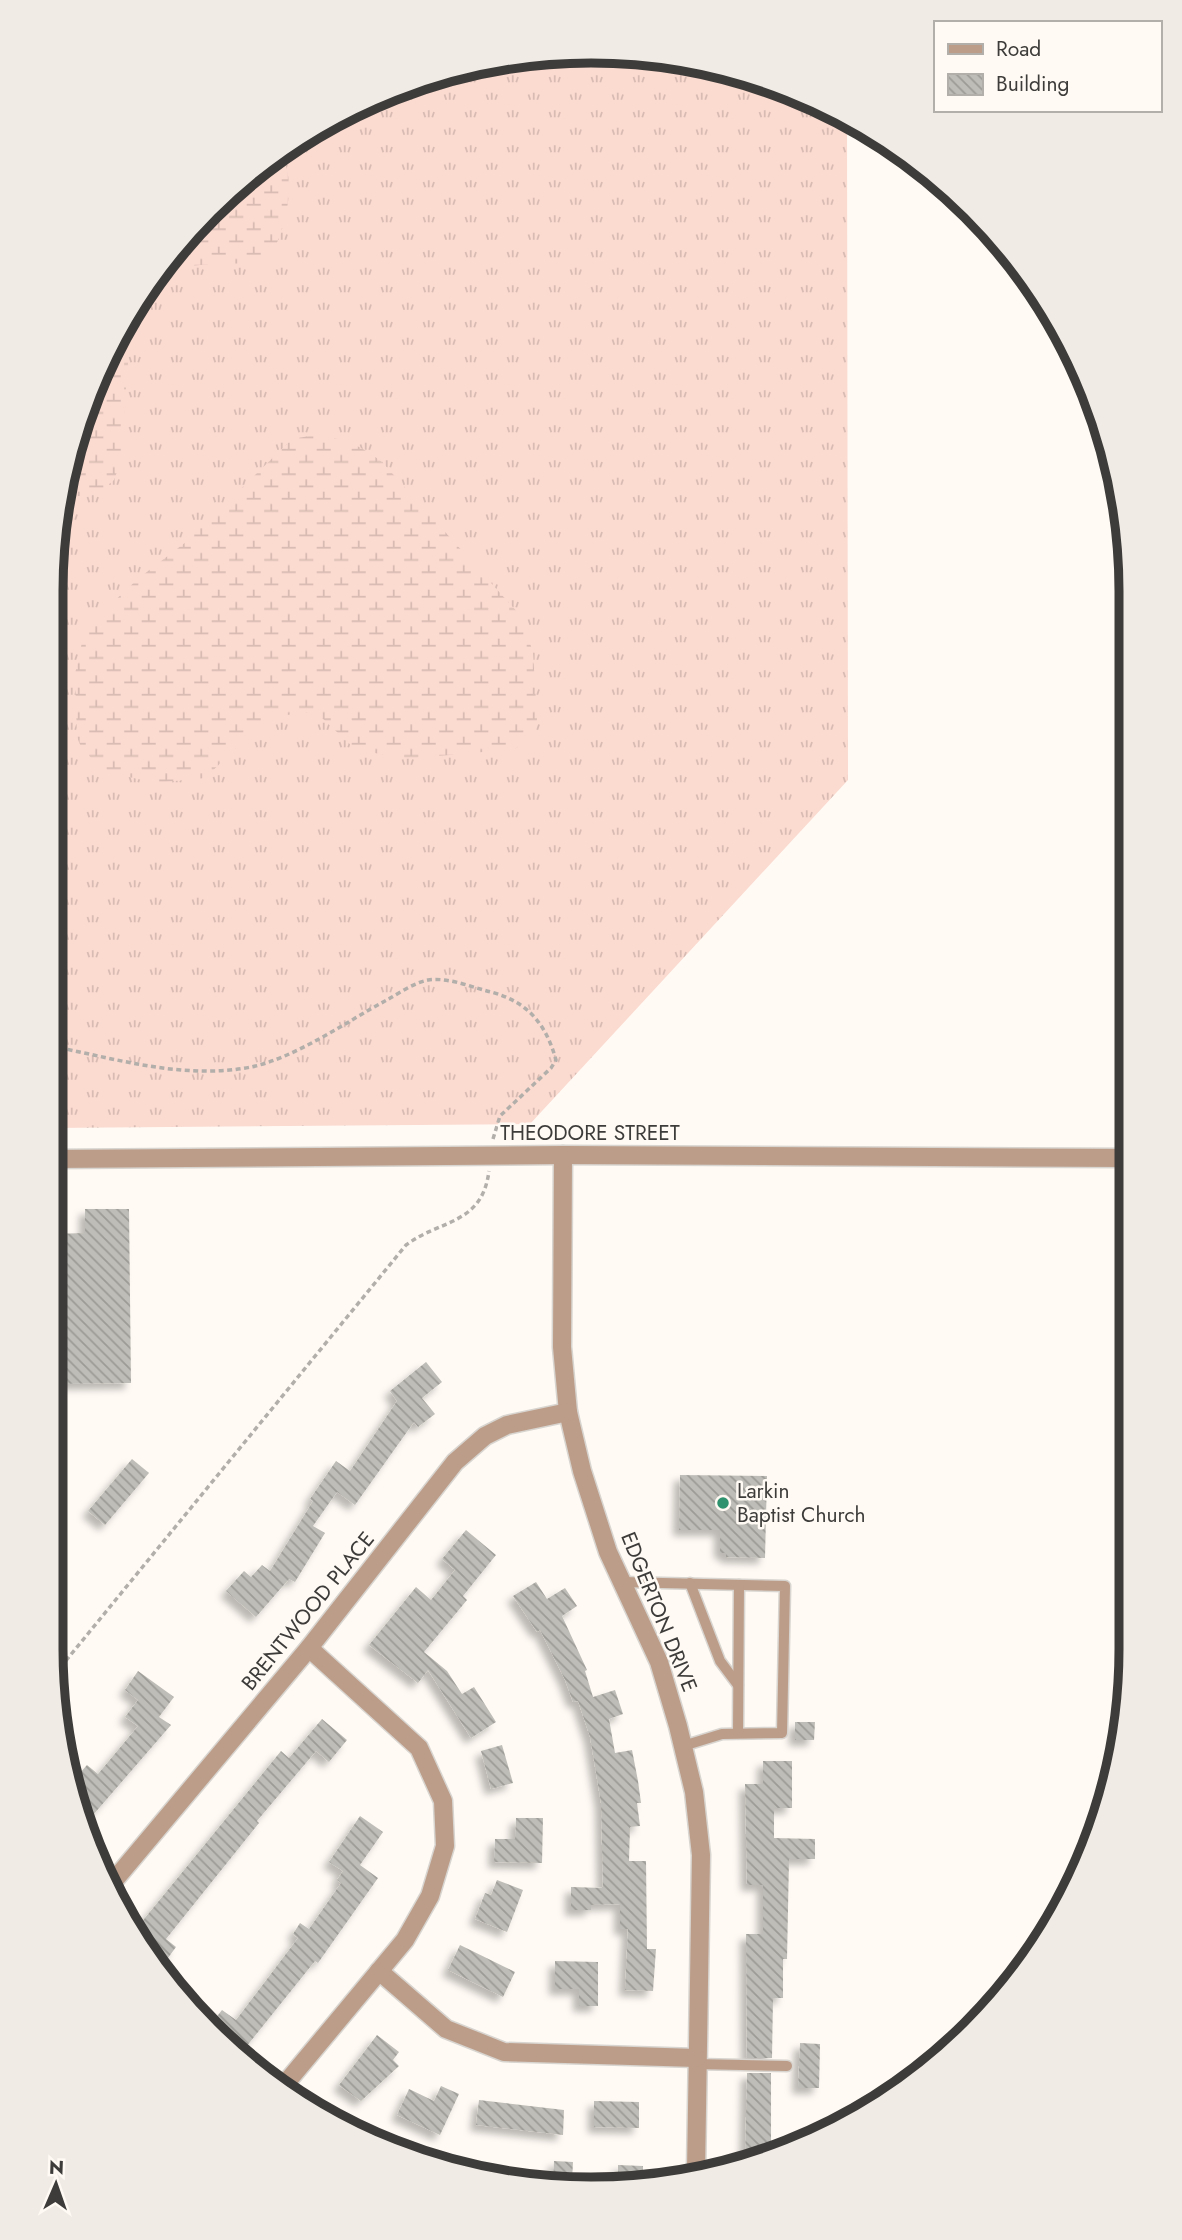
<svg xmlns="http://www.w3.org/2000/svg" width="1182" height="2240" viewBox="0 0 1182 2240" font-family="Jost,sans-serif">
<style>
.grass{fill:url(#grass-tufts)}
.wetland{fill:url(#wetland-marsh)}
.building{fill:url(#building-back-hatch);filter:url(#shadow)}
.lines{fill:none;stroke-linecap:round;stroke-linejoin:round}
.service-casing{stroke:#d8d4cf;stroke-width:13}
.minor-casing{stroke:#d8d4cf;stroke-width:21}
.tertiary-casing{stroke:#d8d4cf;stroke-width:21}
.path{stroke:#b2aeaa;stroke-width:3.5;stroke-dasharray:5 3.5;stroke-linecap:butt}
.service{stroke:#bc9d89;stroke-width:10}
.minor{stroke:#bc9d89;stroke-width:18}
.tertiary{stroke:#bc9d89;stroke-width:18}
.poi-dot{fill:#2e926e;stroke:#fffaf4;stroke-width:2.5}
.labels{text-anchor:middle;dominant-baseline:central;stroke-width:5;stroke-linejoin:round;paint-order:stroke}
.street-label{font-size:21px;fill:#3e3c3a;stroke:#fffaf4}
.poi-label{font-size:21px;fill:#3e3c3a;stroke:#fffaf4;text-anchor:start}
.rim{fill:none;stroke:#3e3c3a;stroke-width:9}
</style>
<defs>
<pattern id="grass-tufts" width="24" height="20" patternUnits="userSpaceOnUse" patternTransform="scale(1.75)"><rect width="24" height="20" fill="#fbdad0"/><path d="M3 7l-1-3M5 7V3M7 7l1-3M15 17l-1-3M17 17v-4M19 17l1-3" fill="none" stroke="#d8bcb3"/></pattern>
<pattern id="wetland-marsh" width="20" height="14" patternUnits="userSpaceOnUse" patternTransform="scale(1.75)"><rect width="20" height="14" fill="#fbdad0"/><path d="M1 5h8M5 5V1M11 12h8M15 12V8" fill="none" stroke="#d8bcb3"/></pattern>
<pattern id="building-back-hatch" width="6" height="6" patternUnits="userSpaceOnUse" patternTransform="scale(1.75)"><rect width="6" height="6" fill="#bfbdb7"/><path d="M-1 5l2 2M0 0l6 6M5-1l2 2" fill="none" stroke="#9d9b96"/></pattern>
<filter id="shadow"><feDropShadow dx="-6" dy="6" stdDeviation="3.5" flood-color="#0004"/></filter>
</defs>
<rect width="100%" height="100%" fill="#fffaf4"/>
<path class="grass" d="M627,52C700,64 784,75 847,118L848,780L530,1124L51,1128L52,556L69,452L107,352L163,262L235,185L321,123L418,79L521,55Z"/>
<g class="wetland">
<path d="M279,153C300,176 284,244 264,263C247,264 194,263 183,268C167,276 151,284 141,300C127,321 124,430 121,461L114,480L97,494L61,498C81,380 144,264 235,185C248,173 265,163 279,153Z"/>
<path d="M315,435C343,438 360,445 382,462L520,615L533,652L537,719L535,733L515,749L405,759L355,749L321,717L311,712L287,715L258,727L205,778L155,783L103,771L81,747L77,737L75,674L84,633L95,619L139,578L186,542L292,439Z"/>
</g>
<g class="building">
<polygon points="85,1209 129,1209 131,1383 53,1384 51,1234 85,1233"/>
<polygon points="426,1362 442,1382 422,1398 435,1414 418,1427 414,1422 355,1505 337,1492 313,1526 325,1533 295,1582 289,1579 256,1617 226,1591 244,1571 251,1577 262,1565 270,1571 313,1501 310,1499 336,1461 350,1471 397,1401 390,1391"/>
<polygon points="132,1459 149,1473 105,1525 88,1511"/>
<polygon points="680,1475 767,1476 765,1558 726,1557 726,1553 720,1553 720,1530 679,1530"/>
<polygon points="466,1530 496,1555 463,1596 467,1600 424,1652 447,1671 462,1694 474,1687 496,1722 471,1738 428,1670 418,1683 369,1645 416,1587 431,1600 455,1570 442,1559"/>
<polygon points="536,1582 547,1599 565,1588 577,1606 562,1616 587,1670 585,1671 593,1697 615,1690 623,1714 609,1719 615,1753 632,1750 638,1781 641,1803 637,1803 640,1826 630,1827 629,1861 646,1861 647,1949 656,1949 653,1991 625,1990 628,1929 620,1929 620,1904 591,1905 591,1910 571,1910 571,1887 603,1888 601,1803 590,1737 578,1701 573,1702 565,1680 540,1630 537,1632 513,1596"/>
<polygon points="138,1671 174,1697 159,1717 171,1725 87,1822 78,1814 73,1781 87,1765 98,1774 138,1726 125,1717 138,1700 125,1690"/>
<polygon points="322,1719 347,1740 329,1762 316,1751 257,1821 259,1823 166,1939 176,1947 165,1962 147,1948 136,1929 281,1751 289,1758"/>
<polygon points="795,1722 815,1722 814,1740 795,1740"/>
<polygon points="502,1745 513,1783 491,1789 481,1751"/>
<polygon points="763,1761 792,1761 792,1808 774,1808 774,1838 815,1839 815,1859 789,1859 787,1959 783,1959 783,1998 773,1998 772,2058 747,2058 746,1934 763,1934 763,1885 747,1885 745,1784 763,1784"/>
<polygon points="360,1816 383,1832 360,1865 378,1878 318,1963 315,1961 242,2052 211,2024 222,2010 236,2020 298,1938 293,1934 300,1923 309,1929 341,1883 337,1880 343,1871 329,1862"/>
<polygon points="516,1818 543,1818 542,1863 494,1862 495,1839 515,1839"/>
<polygon points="497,1880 523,1890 507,1932 475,1919 485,1893 491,1895"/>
<polygon points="460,1945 515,1972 503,1997 448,1970"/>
<polygon points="555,1961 598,1962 598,2006 579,2006 579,1989 555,1989"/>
<polygon points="377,2035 399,2052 393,2060 399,2066 361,2101 339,2085"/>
<polygon points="800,2043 820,2044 819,2088 798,2088"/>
<polygon points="747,2073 771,2073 771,2154 745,2160"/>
<polygon points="441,2086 459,2094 440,2135 397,2115 409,2089 434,2101"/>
<polygon points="479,2100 564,2110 563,2135 476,2125"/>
<polygon points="594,2101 639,2102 639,2128 594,2127"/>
<polygon points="554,2161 573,2162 572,2180 553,2179"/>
<polygon points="618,2165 643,2166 643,2184 618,2187"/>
</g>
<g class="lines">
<defs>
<g id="service">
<polyline points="1127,1158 1128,1082"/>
<polyline points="622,1582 785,1586 782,1733 722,1734 683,1746"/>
<polyline points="690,1583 720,1661 738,1685"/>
<polyline points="738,1733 739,1585"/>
<polyline points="696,2064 787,2066"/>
</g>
<g id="minor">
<polyline points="563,1155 562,1347 568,1412 582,1471 608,1552 659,1662 678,1726 694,1792 701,1855 696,2172"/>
<polyline points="112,1883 309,1648 455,1462 485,1436 507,1425 568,1412"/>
<polyline points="379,1971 446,2029 504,2052 696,2058"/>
<polyline points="281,2089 405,1940 430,1896 445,1846 443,1801 419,1748 309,1648"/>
</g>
<polyline id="tertiary" points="51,1159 563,1155 1129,1158"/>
</defs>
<use href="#service" class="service-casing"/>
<use href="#minor" class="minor-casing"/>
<use href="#tertiary" class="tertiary-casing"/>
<g class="path">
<path d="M51,1046C117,1059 184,1080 251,1067C295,1058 346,1022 385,1001C398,994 413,983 428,980C448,977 471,987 491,992C528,1002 546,1024 556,1060L551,1068L500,1116L493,1139"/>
<path d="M55,1674L406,1245C441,1219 482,1225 489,1171"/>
</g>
<use href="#service" class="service"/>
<use href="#minor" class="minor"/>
<use href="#tertiary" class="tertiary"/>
</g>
<circle class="poi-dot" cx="723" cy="1503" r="7"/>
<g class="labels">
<g class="street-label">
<text x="590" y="1133">THEODORE STREET</text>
<text transform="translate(308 1611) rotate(-51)">BRENTWOOD PLACE</text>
<text transform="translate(659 1612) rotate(68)">EDGERTON DRIVE</text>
</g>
<g class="poi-label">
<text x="737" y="1491">Larkin<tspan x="737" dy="24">Baptist Church</tspan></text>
</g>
</g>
<path d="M0 0H1182V2240H0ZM591 63H591A528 528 0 0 1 1119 591V1649A528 528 0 0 1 591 2177H591A528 528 0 0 1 63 1649V591A528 528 0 0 1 591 63Z" fill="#f0ebe5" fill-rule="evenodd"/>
<path class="rim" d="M591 63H591A528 528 0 0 1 1119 591V1649A528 528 0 0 1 591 2177H591A528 528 0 0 1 63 1649V591A528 528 0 0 1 591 63Z"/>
<rect x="934" y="21" width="228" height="91" fill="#fffaf4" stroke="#b2aeaa" stroke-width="2"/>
<rect x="948" y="44" width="35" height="10" fill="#bc9d89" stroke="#b2aeaa" stroke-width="2"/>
<text x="996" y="56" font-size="21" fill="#3e3c3a">Road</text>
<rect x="948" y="74" width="35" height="21" fill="url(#building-back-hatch)" stroke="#b2aeaa" stroke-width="2"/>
<text x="996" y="91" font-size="21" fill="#3e3c3a">Building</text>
<g transform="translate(56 2184) rotate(2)" stroke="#fffaf4" stroke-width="5" paint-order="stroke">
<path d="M0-5L12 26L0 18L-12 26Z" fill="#3e3c3a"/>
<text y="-10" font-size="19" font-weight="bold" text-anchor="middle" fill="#3e3c3a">N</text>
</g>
</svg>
